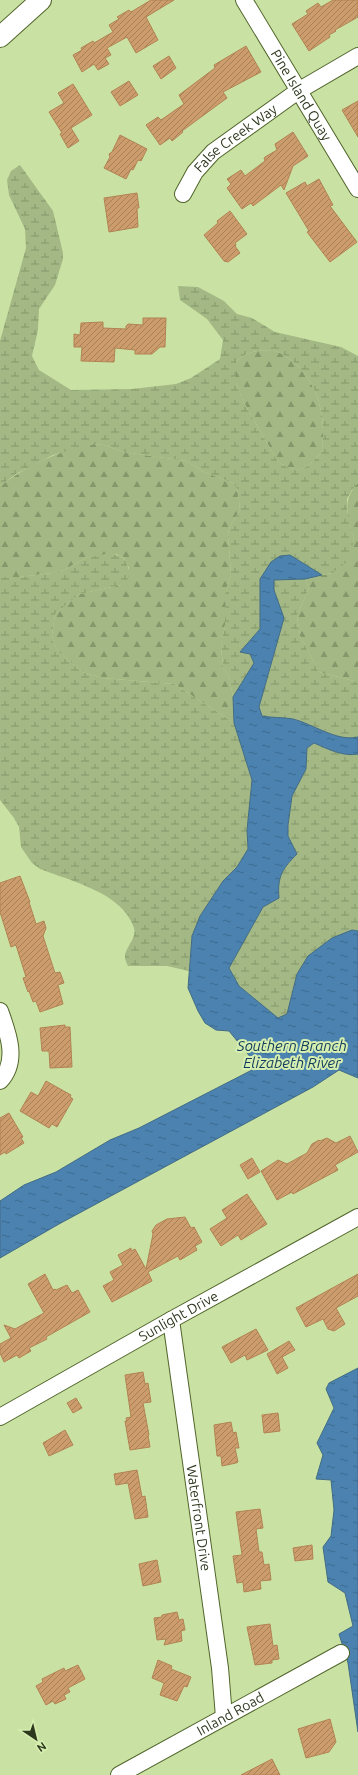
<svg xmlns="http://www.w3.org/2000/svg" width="358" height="1775" viewBox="0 0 358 1775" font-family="Ubuntu,sans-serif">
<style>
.forest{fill:url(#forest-firs)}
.wetland{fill:url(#wetland-marsh);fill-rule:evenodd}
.water{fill:url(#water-ripples);stroke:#426c84}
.building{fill:url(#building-hatch);stroke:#b28353}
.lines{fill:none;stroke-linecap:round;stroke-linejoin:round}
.minor-casing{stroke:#51652b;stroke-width:18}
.tertiary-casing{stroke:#51652b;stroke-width:22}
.minor{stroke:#fff;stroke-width:16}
.tertiary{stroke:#fff;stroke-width:20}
.labels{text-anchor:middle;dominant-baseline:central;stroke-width:4;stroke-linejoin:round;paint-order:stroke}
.street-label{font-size:14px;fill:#2e381f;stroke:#d6efb0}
.water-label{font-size:15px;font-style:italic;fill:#123c5d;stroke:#d6efb0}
</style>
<defs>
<pattern id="forest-firs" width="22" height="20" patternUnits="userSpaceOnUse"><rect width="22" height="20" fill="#a3b884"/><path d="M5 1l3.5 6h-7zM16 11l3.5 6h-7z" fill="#85976b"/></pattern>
<pattern id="wetland-marsh" width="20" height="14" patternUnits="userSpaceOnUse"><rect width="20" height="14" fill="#a3b884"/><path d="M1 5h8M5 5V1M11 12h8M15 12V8" fill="none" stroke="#85976b"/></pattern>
<pattern id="water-ripples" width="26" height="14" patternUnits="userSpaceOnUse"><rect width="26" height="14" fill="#4b82b0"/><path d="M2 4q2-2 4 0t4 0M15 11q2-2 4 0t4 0" fill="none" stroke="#3f6b8f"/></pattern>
<pattern id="building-hatch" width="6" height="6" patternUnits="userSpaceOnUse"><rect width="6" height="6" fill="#cd9c6c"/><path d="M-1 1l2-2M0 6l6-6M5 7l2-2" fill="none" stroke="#a78058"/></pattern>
</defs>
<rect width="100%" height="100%" fill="#c9e2a3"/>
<g class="forest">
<path d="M273,350C308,363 324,400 323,434C323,439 323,444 322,449C322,453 318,456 315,459C303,473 293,471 278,462L243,401L236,383V362C248,350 256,351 273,350Z"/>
<path d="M94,444L104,445L124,452L186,461L204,472L233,483L238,491L240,510L230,526L228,534L231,575L225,594V625L221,645L223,668L229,676L233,697L234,723L174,684L103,678L82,672L60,653L54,644L52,635L55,614L80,594L121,585L129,568L124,558L116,554L86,558L60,572L19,577H0V486C28,465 59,450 94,444Z"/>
<path d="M358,483V682L319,672L300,636L297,616L309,588L305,579L332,573L354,541C349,518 340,502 358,483Z"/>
</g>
<g class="wetland">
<path d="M20,165L53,211L63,253V259L55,285L39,309L38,330L32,356L39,370L71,390L132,389L176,384L191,378L220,359L223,340L207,319L180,300L178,286L198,287L224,301L237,314L252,318L275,332L341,347L358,356V483L352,490L347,499V510L354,541L348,561L332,573L322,575L290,555L260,579V629L240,652L250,654L254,663L233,697L229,676L223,668L221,644L225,625V594L231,575L228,534L230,526L240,510L238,491L233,483L204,472L186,461L124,452L104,445L94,444L53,455L16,474L0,486V341L26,248L25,229L9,195L7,180L11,171ZM273,350C308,363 324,400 323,434C323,439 323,444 322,449C322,453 318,456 315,459C303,473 293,471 278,462L243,401L236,383V362C248,350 256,351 273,350Z"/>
<path d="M105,554C124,553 129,560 129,578L121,585L80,594L55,614L52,635L54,644L60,653L82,672L103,678L174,684L234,723L252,780L247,830L248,849L237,867L223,881L200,916L192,936L189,971L167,966H128C127,964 125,960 125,957C125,947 137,939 134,928C123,893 71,881 40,869L32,863L21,847L19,827L14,818L0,800V577H19L60,572L86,558Z"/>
<path d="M305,579L309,588L297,616L300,636L319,672L358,682V737C337,742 313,724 293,719C283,717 272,718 262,717L259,707L284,618L274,590V580Z"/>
<path d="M314,743C328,749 343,757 358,754V931L352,930L297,974L287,1015L278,1018L239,986L229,968L263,907L279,898C277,876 283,868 297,854L288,836V825L292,796L306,769L307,748Z"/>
</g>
<g class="water">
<path d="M290,555L322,575L305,579L274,580V590L284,618L259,707L262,716C272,718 283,717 293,719C313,724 337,742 358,737V754C343,757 328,749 314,743L307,748L306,769L292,796L288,825V836L297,854C283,868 277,876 279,898L263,907L229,968L239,986L278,1018L287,1014L297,974L308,956L332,938L352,930L358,931V1078L339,1070L313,1087L59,1224L0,1258V1201L24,1185L56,1172L110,1140L139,1128L252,1070V1059L229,1031L216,1030L205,1023L198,1011L188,988L192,936L200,916L223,881L237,867L248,849L247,830L252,780L234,723L233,697L254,663L250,654L240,652L260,629V579L271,562L280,556Z"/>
<polygon points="358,1368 358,1732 348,1663 339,1634 353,1626 345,1593 328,1582 323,1547 331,1536 334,1510 331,1480 316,1479 323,1455 317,1443 334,1408 326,1389 329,1383"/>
</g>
<g class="building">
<polygon points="151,0 174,0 146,17 158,40 136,53 127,37 107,48 111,55 105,58 109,64 98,70 94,64 82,72 73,55 82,50 81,48 93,41 94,43 113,32 109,25 119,19 117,17 129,10 131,12"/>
<polygon points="333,0 358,0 358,17 335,30 336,31 329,35 330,37 309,51 292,24 308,14 306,11 318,3 321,7"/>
<polygon points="246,46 261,72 223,92 227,98 182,131 183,132 172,141 170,138 160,145 146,125 158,117 161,120 184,104 179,95 215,68 214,65"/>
<polygon points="169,56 176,68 161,79 153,66"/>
<polygon points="129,81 138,95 120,106 111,92"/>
<polygon points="73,84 92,115 71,128 79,141 68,148 60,134 62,133 49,112 64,103 58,93"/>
<polygon points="358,101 358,137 342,110"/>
<polygon points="293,132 308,156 293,166 284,190 281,185 253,206 251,203 242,209 227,188 231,184 227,179 241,170 245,176 265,161 264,158 265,157 277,150 275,144"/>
<polygon points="120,135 147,149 141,161 138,160 133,170 131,169 126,179 104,168 110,157 109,154 112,152"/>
<polygon points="319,179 333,205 330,206 357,242 330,262 307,232 309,231 286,193 305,182 307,186"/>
<polygon points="137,193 139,208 137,208 138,227 109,232 104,198"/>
<polygon points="230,211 247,234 235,243 236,245 235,246 240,253 228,262 224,261 204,235 218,223 217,221"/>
<polygon points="143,318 166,318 165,347 160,347 152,354 135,354 135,350 115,348 114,362 81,361 82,347 74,347 74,334 80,335 81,323 103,322 103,328 126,329 126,326 128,324 143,325"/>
<polygon points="20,876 30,902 29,902 36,924 44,921 46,928 43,936 55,973 60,972 64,983 58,985 63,1004 40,1012 36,1001 33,1002 29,991 28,992 23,978 26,977 16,945 11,947 0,912 0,883"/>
<polygon points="65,1025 65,1027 70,1027 72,1067 50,1068 49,1051 42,1051 40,1028"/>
<polygon points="46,1081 71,1095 70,1097 73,1099 57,1127 52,1124 49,1128 20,1111 31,1092 38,1096"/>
<polygon points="9,1113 23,1137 21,1138 24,1143 6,1154 5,1152 0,1155 0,1118"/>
<polygon points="350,1136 358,1152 335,1165 338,1170 293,1194 292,1192 277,1200 261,1171 278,1160 287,1164 307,1153 312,1144 319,1140 320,1141 327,1138 336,1143"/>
<polygon points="252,1158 260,1172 248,1179 240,1165"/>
<polygon points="247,1194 267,1224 241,1240 238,1235 221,1246 210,1229 227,1218 222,1210"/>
<polygon points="185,1217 191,1228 194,1227 202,1242 195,1246 197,1250 180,1260 178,1256 148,1272 152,1281 112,1302 103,1286 114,1280 110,1272 123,1265 118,1255 131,1248 131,1251 135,1249 146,1269 153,1234 152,1231 156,1225 167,1219"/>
<polygon points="45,1274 53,1290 55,1289 56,1290 67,1285 72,1293 78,1290 90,1312 46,1337 47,1339 29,1348 31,1351 19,1358 17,1355 4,1362 0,1353 0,1344 11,1338 4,1325 15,1329 44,1313 28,1284"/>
<polygon points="358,1274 358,1296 336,1308 345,1324 334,1331 328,1329 323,1319 306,1327 296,1308"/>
<polygon points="256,1329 268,1350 247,1360 245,1355 231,1363 222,1347"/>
<polygon points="289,1341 295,1350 282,1357 288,1368 277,1374 267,1354"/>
<polygon points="143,1372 145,1384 148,1383 151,1402 143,1403 149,1435 148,1435 150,1447 130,1450 125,1421 127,1421 126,1418 131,1417 125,1375"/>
<polygon points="76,1398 82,1408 73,1413 67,1403"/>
<polygon points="278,1413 280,1431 264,1433 262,1415"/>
<polygon points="231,1422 233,1433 236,1432 239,1448 235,1448 238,1462 236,1463 222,1466 221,1456 217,1456 214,1425"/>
<polygon points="65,1430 73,1445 49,1456 43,1443"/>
<polygon points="137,1470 142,1497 145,1496 148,1517 135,1519 128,1483 116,1485 114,1474"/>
<polygon points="260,1509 263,1528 256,1529 259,1552 262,1552 264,1565 269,1564 271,1580 260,1581 261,1589 244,1592 243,1582 237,1583 233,1556 242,1555 236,1512"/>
<polygon points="312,1545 313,1559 295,1561 293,1548"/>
<polygon points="157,1560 161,1582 143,1586 139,1564"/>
<polygon points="177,1612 179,1620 183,1619 185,1630 181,1631 182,1641 164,1645 166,1639 157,1640 154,1618 162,1617 162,1615"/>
<polygon points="270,1624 273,1646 277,1645 279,1659 272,1660 272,1663 255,1665 247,1627"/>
<polygon points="158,1660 172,1666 171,1669 191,1677 187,1687 184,1686 177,1701 160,1695 164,1683 152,1678"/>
<polygon points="78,1665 85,1679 68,1688 70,1692 64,1695 66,1699 55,1704 53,1701 46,1705 36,1686 43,1682 42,1679 64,1668 65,1671"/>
<polygon points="330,1719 336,1742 329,1752 306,1758 298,1729"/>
<polygon points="272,1759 280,1775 241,1775"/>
</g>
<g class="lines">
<defs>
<g id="minor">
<path id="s1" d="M244,0L358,189"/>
<path id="s2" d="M183,194L195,172L213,152L298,91L358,56"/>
<path d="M0,1011C8,1033 19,1061 0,1081"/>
<path id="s3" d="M171,1320L220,1668L224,1717"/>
<path id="s4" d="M0,1417L171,1320L358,1217"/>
<path id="s5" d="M119,1775L341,1653"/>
</g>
<polyline id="tertiary" points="0,37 41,0"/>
</defs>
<use href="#minor" class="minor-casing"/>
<use href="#tertiary" class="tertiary-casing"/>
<use href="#minor" class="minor"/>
<use href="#tertiary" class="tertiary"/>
</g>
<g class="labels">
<g class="street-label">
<text stroke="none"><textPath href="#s1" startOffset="111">Pine Island Quay</textPath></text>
<text stroke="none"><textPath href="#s2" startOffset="78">False Creek Way</textPath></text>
<text stroke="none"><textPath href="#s4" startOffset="205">Sunlight Drive</textPath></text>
<text stroke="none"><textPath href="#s3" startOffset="200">Waterfront Drive</textPath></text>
<text stroke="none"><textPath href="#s5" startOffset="127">Inland Road</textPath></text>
</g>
<g class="water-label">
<text x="292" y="1045">Southern Branch<tspan x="292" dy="17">Elizabeth River</tspan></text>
</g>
</g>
<g transform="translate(36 1739) rotate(145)" stroke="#d6efb0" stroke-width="3" paint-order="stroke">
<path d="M0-3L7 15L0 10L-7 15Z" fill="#2e381f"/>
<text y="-6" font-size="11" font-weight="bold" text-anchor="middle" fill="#2e381f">N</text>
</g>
</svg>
